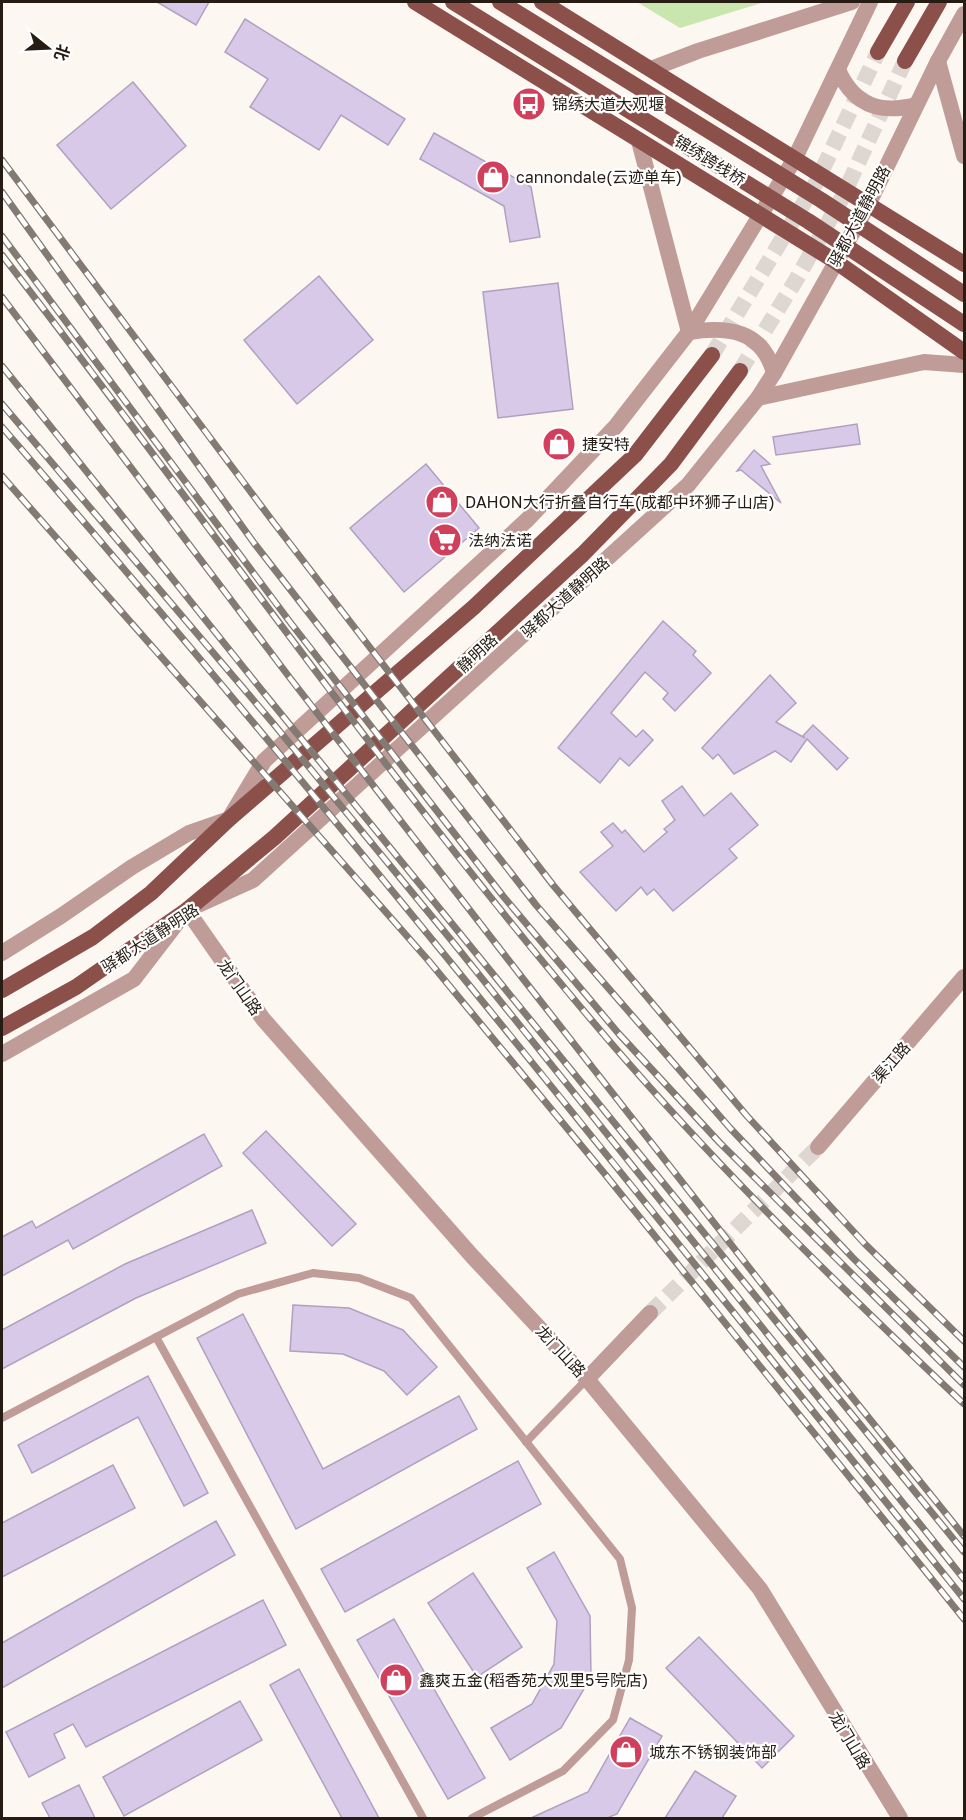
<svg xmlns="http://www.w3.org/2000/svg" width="966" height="1820" viewBox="0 0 966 1820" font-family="'Golos Text','Noto Sans SC',sans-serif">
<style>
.green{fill:#c9e6af}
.building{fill:#d8c9e8;stroke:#afa1bf;stroke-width:1.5}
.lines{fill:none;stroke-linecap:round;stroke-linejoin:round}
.minor-tunnel{stroke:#ddd6d1;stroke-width:16;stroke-dasharray:16 8;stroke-linecap:butt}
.primary-tunnel{stroke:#ddd6d1;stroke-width:16;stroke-dasharray:16 8;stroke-linecap:butt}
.service{stroke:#c09c99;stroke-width:8}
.minor{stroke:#c09c99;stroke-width:16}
.tertiary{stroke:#c09c99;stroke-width:16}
.primary{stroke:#8c504b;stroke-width:16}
.rail-casing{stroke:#827a73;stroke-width:7}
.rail{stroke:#fff;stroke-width:4.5;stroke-dasharray:14;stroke-linecap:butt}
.labels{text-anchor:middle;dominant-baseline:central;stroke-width:4.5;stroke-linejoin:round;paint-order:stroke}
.poi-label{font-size:16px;fill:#261c13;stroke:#fff;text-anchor:start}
.street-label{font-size:16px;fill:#261c13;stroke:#fff}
</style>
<rect width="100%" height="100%" fill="#fdf7f2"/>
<polygon class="green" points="637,2 765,2 680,28"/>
<g class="building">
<polygon points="157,2 209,2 196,25"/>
<polygon points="245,19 405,119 388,145 341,115 319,150 250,107 268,79 225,52"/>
<polygon points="133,82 186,146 111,209 57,145"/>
<polygon points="434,133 531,187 540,237 510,242 504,206 420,159"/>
<polygon points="319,276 373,340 297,404 244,340"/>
<polygon points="558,283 573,409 498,418 483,292"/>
<polygon points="857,424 860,444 776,455 773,437"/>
<polygon points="754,450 770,464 761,466 781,503 741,470 737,471"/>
<polygon points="426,464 479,528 404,592 350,528"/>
<polygon points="663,621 696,651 693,655 711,673 675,711 663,699 668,693 645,672 611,713 636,737 643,730 653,740 629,766 620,758 600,783 558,748"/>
<polygon points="770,675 796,703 776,722 805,738 803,736 813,725 848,758 837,770 807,739 791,762 775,751 734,774 718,754 713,759 702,748"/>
<polygon points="682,786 704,816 731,793 758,825 729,849 737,858 673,911 654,889 647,895 641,887 616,911 580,872 613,846 601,832 613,823 622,833 625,830 644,852 667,832 664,829 675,820 662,801"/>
<polygon points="266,1131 356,1224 332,1246 243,1153"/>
<polygon points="204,1134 222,1166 73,1249 68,1240 2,1276 2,1237 32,1221 36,1228"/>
<polygon points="252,1210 266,1243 136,1298 2,1369 2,1330 125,1264"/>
<polygon points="293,1305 349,1308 403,1330 437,1367 407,1395 384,1371 343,1354 290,1351"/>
<polygon points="243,1314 323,1469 459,1396 477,1429 296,1529 197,1338"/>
<polygon points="148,1376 208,1493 184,1506 138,1417 32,1473 18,1445"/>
<polygon points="518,1461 541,1504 345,1612 321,1569"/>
<polygon points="113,1465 135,1508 2,1577 2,1523"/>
<polygon points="216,1521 235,1555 2,1688 2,1643"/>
<polygon points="554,1552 590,1616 591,1677 561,1728 510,1760 491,1728 532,1704 554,1664 557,1621 527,1568"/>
<polygon points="473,1573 522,1647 477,1677 428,1603"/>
<polygon points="263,1600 286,1645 86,1747 73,1724 54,1734 65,1758 29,1777 6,1732"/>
<polygon points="394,1619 485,1778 448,1799 357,1640"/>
<polygon points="699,1637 794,1736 762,1768 666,1668"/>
<polygon points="299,1669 379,1818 342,1818 270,1685"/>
<polygon points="240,1701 262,1740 124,1816 103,1777"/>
<polygon points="630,1718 662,1736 617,1814 607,1818 531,1818 588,1792"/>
<polygon points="695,1771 736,1796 722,1818 665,1818"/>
<polygon points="79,1785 95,1818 50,1818 42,1803"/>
</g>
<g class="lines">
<polyline class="minor-tunnel" points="650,1313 818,1147"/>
<g class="primary-tunnel">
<polyline points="712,355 816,183 878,52"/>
<polyline points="740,371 796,280 842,198 905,61"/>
</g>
<g class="service">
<polyline points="156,1337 423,1818"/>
<polyline points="2,1418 238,1294 313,1273 359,1278 411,1298 620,1559 632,1608 629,1660 613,1720 563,1771 472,1818"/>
<polyline points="526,1442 587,1379"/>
</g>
<g class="minor">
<polyline points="187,910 263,1019 472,1256 587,1379 760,1589 900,1818"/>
<polyline points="818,1147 964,977"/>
<polyline points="587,1379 650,1313"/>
</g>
<g class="tertiary">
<polyline points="938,61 964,156"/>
<polyline points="651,69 698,51 852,2"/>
<path d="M839,72C855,106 881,114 916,105"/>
<path d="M639,141L689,332C728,326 762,330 774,373"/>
<polyline points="758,398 924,362 964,365"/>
<polyline points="2,953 61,916 132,867 189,833 229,819 264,761 528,519 616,426 689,332 794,160 870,2"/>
<polyline points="2,1054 134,979 187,910 253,880 688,485 758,398 774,373 868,205 938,61 964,14"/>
</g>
<g class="primary">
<polyline points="415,2 835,261 964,352"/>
<polyline points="453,2 808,221 964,324"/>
<polyline points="500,2 821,200 964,294"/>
<polyline points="542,2 964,264"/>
<polyline points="878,52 907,2"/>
<polyline points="905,61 939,2"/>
<polyline points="2,990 93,937 151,893 229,819 474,607 635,455 712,355"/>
<polyline points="2,1028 76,987 187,910 275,837 583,554 671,464 740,371"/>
</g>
<defs>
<g id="rail">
<polyline points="2,160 274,523 553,885 747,1116 865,1244 964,1341"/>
<polyline points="2,192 254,543 536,905 730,1128 853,1258 964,1367"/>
<polyline points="2,236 290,622 503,896 619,1034 720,1143 964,1385"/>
<path d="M2,255C205,517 395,791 611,1043C721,1171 842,1289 964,1404"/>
<polyline points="2,297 290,678 524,980 794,1325 964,1536"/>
<polyline points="2,366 264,693 964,1552"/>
<polyline points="2,404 272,722 452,941 964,1579"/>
<path d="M2,427C333,808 647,1206 964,1599"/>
<polyline points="2,476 428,960 604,1173 964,1619"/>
</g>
</defs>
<use href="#rail" class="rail-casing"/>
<use href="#rail" class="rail"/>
</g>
<defs>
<symbol id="bus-disc" viewBox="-11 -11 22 22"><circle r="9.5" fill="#d0405c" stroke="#fff"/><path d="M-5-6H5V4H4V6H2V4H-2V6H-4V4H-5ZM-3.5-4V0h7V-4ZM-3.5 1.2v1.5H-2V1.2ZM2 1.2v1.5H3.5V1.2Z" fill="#fff"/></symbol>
<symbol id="shop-disc" viewBox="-11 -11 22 22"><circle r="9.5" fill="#d0405c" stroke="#fff"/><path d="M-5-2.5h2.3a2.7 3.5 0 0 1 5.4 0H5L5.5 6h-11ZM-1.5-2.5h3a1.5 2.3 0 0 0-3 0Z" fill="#fff"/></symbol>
<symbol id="supermarket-disc" viewBox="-11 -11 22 22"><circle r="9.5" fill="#d0405c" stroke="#fff"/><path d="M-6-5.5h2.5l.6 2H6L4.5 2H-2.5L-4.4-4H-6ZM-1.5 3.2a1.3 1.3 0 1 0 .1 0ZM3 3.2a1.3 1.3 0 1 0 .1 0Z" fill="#fff"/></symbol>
</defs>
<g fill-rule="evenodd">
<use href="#bus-disc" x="510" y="85" width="38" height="38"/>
<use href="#shop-disc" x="474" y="158" width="38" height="38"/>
<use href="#shop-disc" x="540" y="425" width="38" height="38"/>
<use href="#shop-disc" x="423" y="483" width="38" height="38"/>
<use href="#supermarket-disc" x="426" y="521" width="38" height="38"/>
<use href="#shop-disc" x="377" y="1661" width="38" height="38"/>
<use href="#shop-disc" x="607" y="1733" width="38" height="38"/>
</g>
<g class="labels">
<g class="poi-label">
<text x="552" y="104">锦绣大道大观堰</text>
<text x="516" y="177">cannondale(云迹单车)</text>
<text x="582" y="444">捷安特</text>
<text x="465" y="502">DAHON大行折叠自行车(成都中环狮子山店)</text>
<text x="468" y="540">法纳法诺</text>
<text x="419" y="1680">鑫爽五金(稻香苑大观里5号院店)</text>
<text x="649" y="1752">城东不锈钢装饰部</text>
</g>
<g class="street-label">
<text transform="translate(710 160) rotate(32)">锦绣跨线桥</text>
<text transform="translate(859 216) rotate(-62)">驿都大道静明路</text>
<text transform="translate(565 597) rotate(-42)">驿都大道静明路</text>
<text transform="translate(477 653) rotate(-43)">静明路</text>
<text transform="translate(150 938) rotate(-33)">驿都大道静明路</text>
<text transform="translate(240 987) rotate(55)">龙门山路</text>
<text transform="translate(891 1062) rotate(-49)">渠江路</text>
<text transform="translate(561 1351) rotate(47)">龙门山路</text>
<text transform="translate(850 1740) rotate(59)">龙门山路</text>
</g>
</g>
<rect width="966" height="1820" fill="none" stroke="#261c13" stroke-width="6"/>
<g transform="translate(48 48) rotate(108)" stroke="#ffffff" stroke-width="4.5" paint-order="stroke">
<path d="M0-4.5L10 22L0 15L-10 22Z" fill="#261c13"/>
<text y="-9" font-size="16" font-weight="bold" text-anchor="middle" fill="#261c13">北</text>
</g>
</svg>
